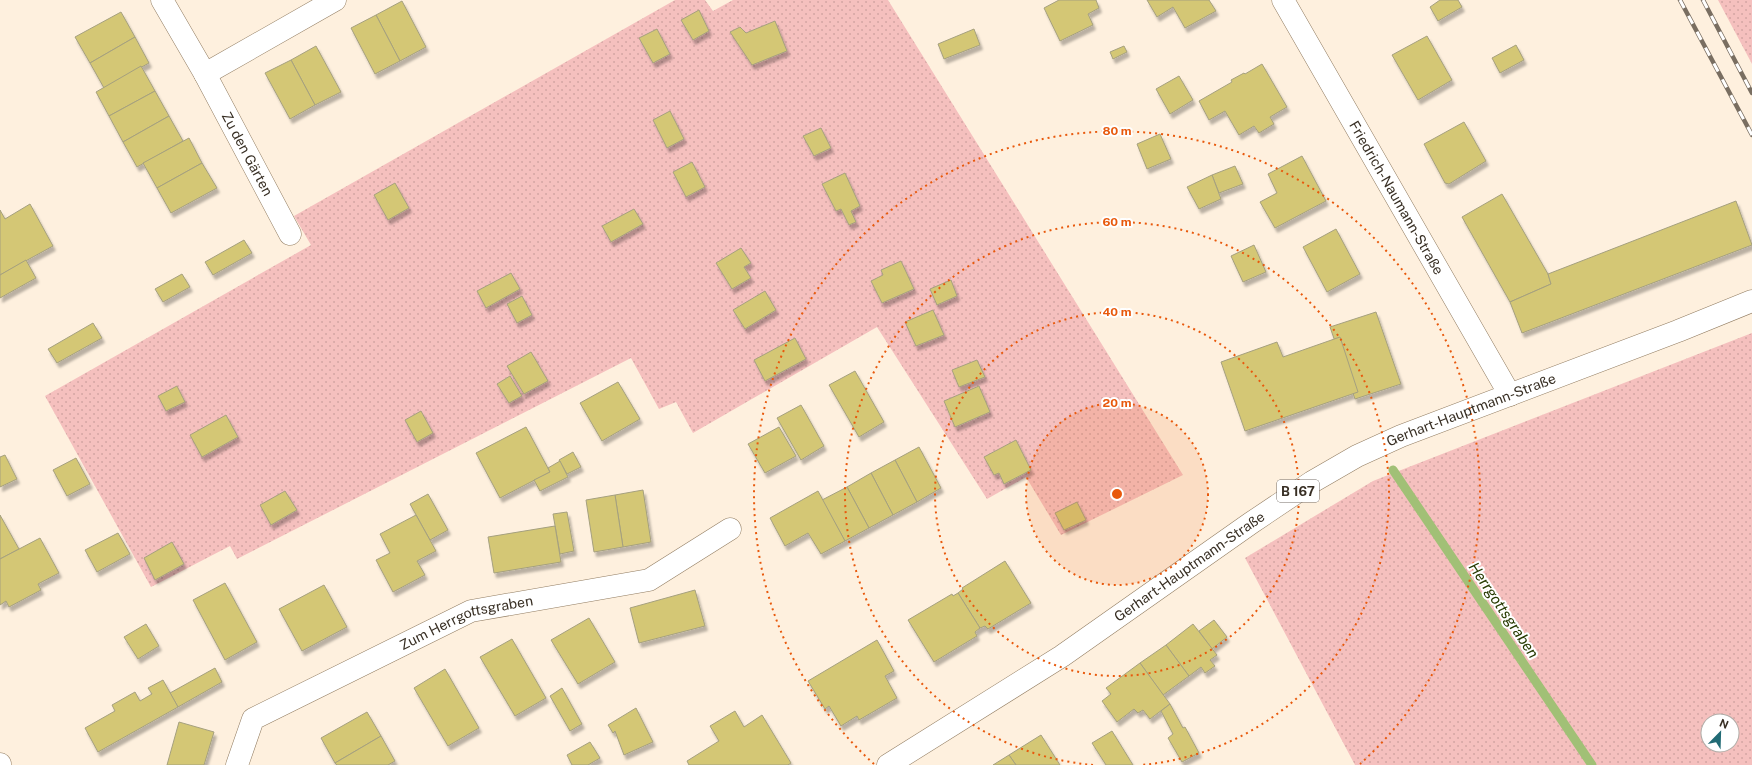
<svg xmlns="http://www.w3.org/2000/svg" width="1752" height="765" viewBox="0 0 1752 765" font-family="'Public Sans',sans-serif">
<style>
.grass{fill:url(#grass-dots);fill-rule:evenodd}
.lines{fill:none;stroke-linecap:round;stroke-linejoin:round}
.stream{stroke:#a1c076;stroke-width:9}
.building{fill:#d4c774;stroke:#a5a07f;filter:url(#shadow)}
.minor-casing{stroke:#917c61;stroke-width:23}
.primary-casing{stroke:#917c61;stroke-width:23}
.minor{stroke:#fff;stroke-width:22}
.primary{stroke:#fff;stroke-width:22}
.rail-casing{stroke:#796e61;stroke-width:4.5}
.rail{stroke:#fff;stroke-width:3;stroke-dasharray:9;stroke-linecap:butt}
.ring{fill:none;stroke:#e8590c;stroke-width:2;stroke-dasharray:2 4}
.labels{text-anchor:middle;dominant-baseline:central;stroke-width:4;stroke-linejoin:round;paint-order:stroke}
.shield{fill:#fff;stroke:#746d66;stroke-width:1}
.shield-label{font-size:13px;font-weight:bold;fill:#382f24}
.street-label{font-size:14px;fill:#382f24;stroke:#fff}
.water-label{font-size:15px;font-style:italic;fill:#273a02;stroke:#fff}
.centre{fill:#e8590c;stroke:#fff;stroke-width:2}
.ring-label{font-size:12px;text-anchor:middle;font-weight:bold;fill:#e8590c;stroke:#fff;stroke-width:4;stroke-linejoin:round;paint-order:stroke}
</style>
<defs>
<pattern id="grass-dots" width="8" height="8" patternUnits="userSpaceOnUse"><rect width="8" height="8" fill="#f5c0be"/><path d="M2 2h.1M6 6h.1" fill="none" stroke="#d3a5a3" stroke-width="1.8" stroke-linecap="round"/></pattern>
<filter id="shadow"><feDropShadow dx="2.5" dy="4.5" stdDeviation="1" flood-color="#0004"/></filter>
</defs>
<rect width="100%" height="100%" fill="#fef0de"/>
<g class="grass">
<polygon points="675,0 705,0 713,11 733,0 888,0 1183,475 1061,535 1026,477 987,499 877,327 693,433 676,402 659,409 631,358 237,559 230,546 151,587 45,396 311,245 294,216"/>
<polygon points="1718,0 1752,0 1752,64"/>
<path d="M1752,333V765H1355L1245,558L1373,481ZM1708,721H1732V745H1708Z"/>
</g>
<g class="lines">
<polyline class="stream" points="1393,470 1592,765"/>
</g>
<g class="building">
<polygon points="1059,0 1096,0 1099,8 1088,14 1093,25 1060,41 1044,8"/>
<polygon points="1147,0 1209,0 1216,11 1185,28 1173,7 1157,17"/>
<polygon points="1440,0 1458,0 1462,7 1438,21 1430,7"/>
<polygon points="402,1 426,47 400,61 376,15"/>
<polygon points="699,10 709,31 693,40 681,20"/>
<polygon points="121,12 135,37 90,63 75,37"/>
<polygon points="376,15 400,61 375,74 351,28"/>
<polygon points="775,21 787,51 752,65 730,32 740,27 746,33"/>
<polygon points="657,29 670,54 653,63 639,38"/>
<polygon points="974,29 980,45 944,59 938,44"/>
<polygon points="1427,36 1452,80 1418,100 1392,55"/>
<polygon points="135,37 149,63 104,88 90,63"/>
<polygon points="1516,45 1524,60 1500,73 1492,58"/>
<polygon points="316,46 341,92 315,105 291,60"/>
<polygon points="1124,46 1127,52 1113,59 1110,52"/>
<polygon points="291,60 315,105 290,119 265,73"/>
<polygon points="1262,64 1287,107 1270,117 1274,124 1259,133 1254,126 1239,135 1225,111 1209,120 1199,101 1232,82 1231,80 1244,73 1245,74"/>
<polygon points="141,66 155,91 109,116 96,92"/>
<polygon points="1179,76 1193,100 1170,114 1156,89"/>
<polygon points="155,91 169,116 123,142 109,116"/>
<polygon points="670,111 684,139 667,148 653,120"/>
<polygon points="169,116 183,141 137,167 123,142"/>
<polygon points="1464,122 1486,161 1449,184 1445,183 1424,144"/>
<polygon points="821,128 831,148 814,156 803,136"/>
<polygon points="1160,134 1171,159 1147,169 1137,144"/>
<polygon points="189,138 202,163 157,188 143,163"/>
<polygon points="1302,156 1326,201 1275,228 1260,202 1277,193 1268,174"/>
<polygon points="692,162 705,187 686,197 673,172"/>
<polygon points="202,163 217,188 171,213 157,188"/>
<polygon points="1235,166 1243,184 1219,193 1212,175"/>
<polygon points="845,173 860,206 851,211 856,222 849,225 841,209 836,211 822,184"/>
<polygon points="1212,175 1221,199 1199,209 1187,187"/>
<polygon points="395,183 409,208 388,220 374,195"/>
<polygon points="1502,194 1548,274 1551,284 1510,302 1462,217"/>
<polygon points="1736,201 1752,245 1522,333 1510,302 1551,284 1548,274"/>
<polygon points="30,204 53,246 0,275 0,210 5,219"/>
<polygon points="634,209 643,224 611,242 602,226"/>
<polygon points="1336,229 1360,274 1327,292 1303,247"/>
<polygon points="244,240 252,253 213,275 205,262"/>
<polygon points="1254,245 1266,272 1243,282 1231,256"/>
<polygon points="741,248 751,263 744,267 751,278 732,289 716,263"/>
<polygon points="26,260 36,278 0,298 0,275"/>
<polygon points="901,261 914,289 882,303 871,281 883,275 881,270"/>
<polygon points="511,273 520,289 486,308 477,291"/>
<polygon points="182,274 190,287 163,302 155,289"/>
<polygon points="951,280 957,296 937,305 930,289"/>
<polygon points="765,291 776,310 745,329 733,310"/>
<polygon points="522,296 532,315 517,323 507,304"/>
<polygon points="933,310 944,335 916,346 905,322"/>
<polygon points="1376,312 1401,384 1355,399 1330,327"/>
<polygon points="93,323 102,338 57,363 48,349"/>
<polygon points="1340,337 1358,392 1245,431 1221,362 1277,342 1283,357"/>
<polygon points="795,338 806,359 765,381 754,360"/>
<polygon points="531,352 548,381 524,394 507,366"/>
<polygon points="977,360 985,377 959,387 952,370"/>
<polygon points="855,371 884,422 859,437 829,385"/>
<polygon points="510,376 522,396 509,403 497,384"/>
<polygon points="618,382 640,419 602,441 580,403"/>
<polygon points="177,386 185,402 166,411 158,396"/>
<polygon points="979,386 990,412 955,427 944,401"/>
<polygon points="801,405 824,446 801,460 777,418"/>
<polygon points="421,411 433,433 417,442 405,420"/>
<polygon points="226,415 238,437 202,457 190,435"/>
<polygon points="526,427 550,472 500,498 476,453"/>
<polygon points="779,427 796,456 765,473 748,444"/>
<polygon points="1016,440 1031,470 1004,484 999,473 994,475 984,457"/>
<polygon points="919,447 941,488 917,502 895,460"/>
<polygon points="573,452 581,467 567,474 559,460"/>
<polygon points="5,455 17,479 0,487 0,457"/>
<polygon points="76,458 90,484 67,496 53,470"/>
<polygon points="895,460 917,502 893,515 871,473"/>
<polygon points="560,461 568,477 540,491 534,480 550,472 548,468"/>
<polygon points="871,473 893,515 869,528 847,487"/>
<polygon points="847,487 869,528 845,541 822,500"/>
<polygon points="643,490 651,542 623,547 615,495"/>
<polygon points="285,491 297,510 271,525 260,505"/>
<polygon points="818,491 845,541 821,554 808,533 785,546 770,518"/>
<polygon points="428,494 448,530 430,540 410,504"/>
<polygon points="615,495 623,547 594,552 586,500"/>
<polygon points="1077,502 1086,520 1064,530 1055,513"/>
<polygon points="567,512 574,551 560,554 553,514"/>
<polygon points="0,515 19,549 0,559"/>
<polygon points="416,515 436,551 417,561 425,575 393,592 376,560 390,553 380,534"/>
<polygon points="555,526 561,562 494,573 488,537"/>
<polygon points="118,533 130,554 97,572 85,550"/>
<polygon points="40,538 59,573 38,584 41,590 9,607 6,601 0,605 0,559"/>
<polygon points="172,542 184,564 155,580 144,558"/>
<polygon points="1005,561 1031,603 988,629 985,626 980,628 958,593 963,589 962,588"/>
<polygon points="225,583 257,642 225,660 193,600"/>
<polygon points="324,585 347,627 302,651 279,609"/>
<polygon points="695,590 705,626 639,643 630,608"/>
<polygon points="958,593 980,628 975,632 977,636 934,662 908,620 952,594 953,596"/>
<polygon points="589,618 615,662 578,684 551,640"/>
<polygon points="1214,620 1227,637 1212,649 1199,631"/>
<polygon points="146,624 159,646 138,659 124,637"/>
<polygon points="1193,624 1217,655 1210,660 1215,666 1205,673 1201,667 1189,676 1166,645"/>
<polygon points="512,639 546,698 515,716 480,657"/>
<polygon points="877,640 894,671 885,676 897,698 859,720 857,716 841,726 829,706 825,709 808,681"/>
<polygon points="1166,645 1189,676 1163,695 1140,663"/>
<polygon points="1140,663 1170,704 1150,719 1143,710 1138,713 1134,709 1117,722 1102,701 1111,694 1106,688"/>
<polygon points="215,668 222,682 178,707 170,693"/>
<polygon points="445,669 479,728 448,746 414,688"/>
<polygon points="163,680 178,707 98,752 85,728 115,711 112,705 135,692 140,701 152,694 148,688"/>
<polygon points="562,688 582,724 570,731 550,696"/>
<polygon points="1170,704 1183,728 1185,727 1199,753 1182,762 1168,738 1173,734 1161,711"/>
<polygon points="636,708 653,742 624,755 615,731 613,733 608,725"/>
<polygon points="735,711 744,727 762,715 791,763 788,765 689,765 687,761 719,741 710,726"/>
<polygon points="367,712 381,736 335,763 321,738"/>
<polygon points="179,722 214,732 204,765 167,765"/>
<polygon points="1112,731 1133,765 1106,765 1092,743"/>
<polygon points="1041,735 1060,765 1016,765 1009,755"/>
<polygon points="381,736 395,761 388,765 337,765 335,763"/>
<polygon points="590,742 600,758 588,765 572,765 567,755"/>
<polygon points="1009,755 1016,765 993,765"/>
</g>
<g class="lines">
<defs>
<g id="minor">
<path id="s1" d="M162,0L205,74L290,234"/>
<path id="s2" d="M1283,0L1510,395"/>
<polyline points="205,74 335,0"/>
<polyline points="0,764 0,765"/>
<path id="s3" d="M237,765L253,719L471,611L649,580L730,529"/>
</g>
<g id="primary">
<path id="s4" d="M888,765L1062,656L1251,523L1312,482L1357,456L1401,436L1678,331L1752,301"/>
</g>
</defs>
<use href="#minor" class="minor-casing"/>
<use href="#primary" class="primary-casing"/>
<use href="#minor" class="minor"/>
<use href="#primary" class="primary"/>
<defs>
<g id="rail">
<polyline points="1680,0 1752,135"/>
<polyline points="1703,0 1752,93"/>
</g>
</defs>
<use href="#rail" class="rail-casing"/>
<use href="#rail" class="rail"/>
</g>
<circle cx="1117" cy="494" r="91" fill="#e8590c" fill-opacity=".12"/>
<g class="ring">
<circle cx="1117" cy="494" r="91"/>
<circle cx="1117" cy="494" r="182"/>
<path d="M1093 765A272 272 0 1 1 1141 765"/>
<path d="M874 764A363 363 0 1 1 1360 764"/>
</g>
<g class="labels">
<rect class="shield" x="1277" y="480" width="42" height="22" rx="3"/>
<g class="shield-label">
<text x="1298" y="491">B 167</text>
</g>
<g class="street-label">
<text stroke="none"><textPath href="#s1" startOffset="176">Zu den Gärten</textPath></text>
<text stroke="none"><textPath href="#s2" startOffset="228">Friedrich-Naumann-Straße</textPath></text>
<text stroke="none"><textPath href="#s4" startOffset="685">Gerhart-Hauptmann-Straße</textPath></text>
<text stroke="none"><textPath href="#s4" startOffset="361">Gerhart-Hauptmann-Straße</textPath></text>
<text stroke="none"><textPath href="#s3" startOffset="284">Zum Herrgottsgraben</textPath></text>
</g>
<g class="water-label">
<text transform="translate(1504 610) rotate(56)">Herrgottsgraben</text>
</g>
</g>
<circle cx="1117" cy="494" r="6" class="centre"/>
<g class="ring-label">
<text x="1117" y="135">80 m</text>
<text x="1117" y="226">60 m</text>
<text x="1117" y="316">40 m</text>
<text x="1117" y="407">20 m</text>
</g>
<g transform="translate(1720 733) rotate(23)"><circle r="19" fill="#ffffff" stroke="#afaca7"/>
<path d="M0-3L7 15L0 10L-7 15Z" fill="#216b75"/>
<text y="-6" font-size="11" font-weight="bold" text-anchor="middle" fill="#382f24">N</text>
</g>
</svg>
